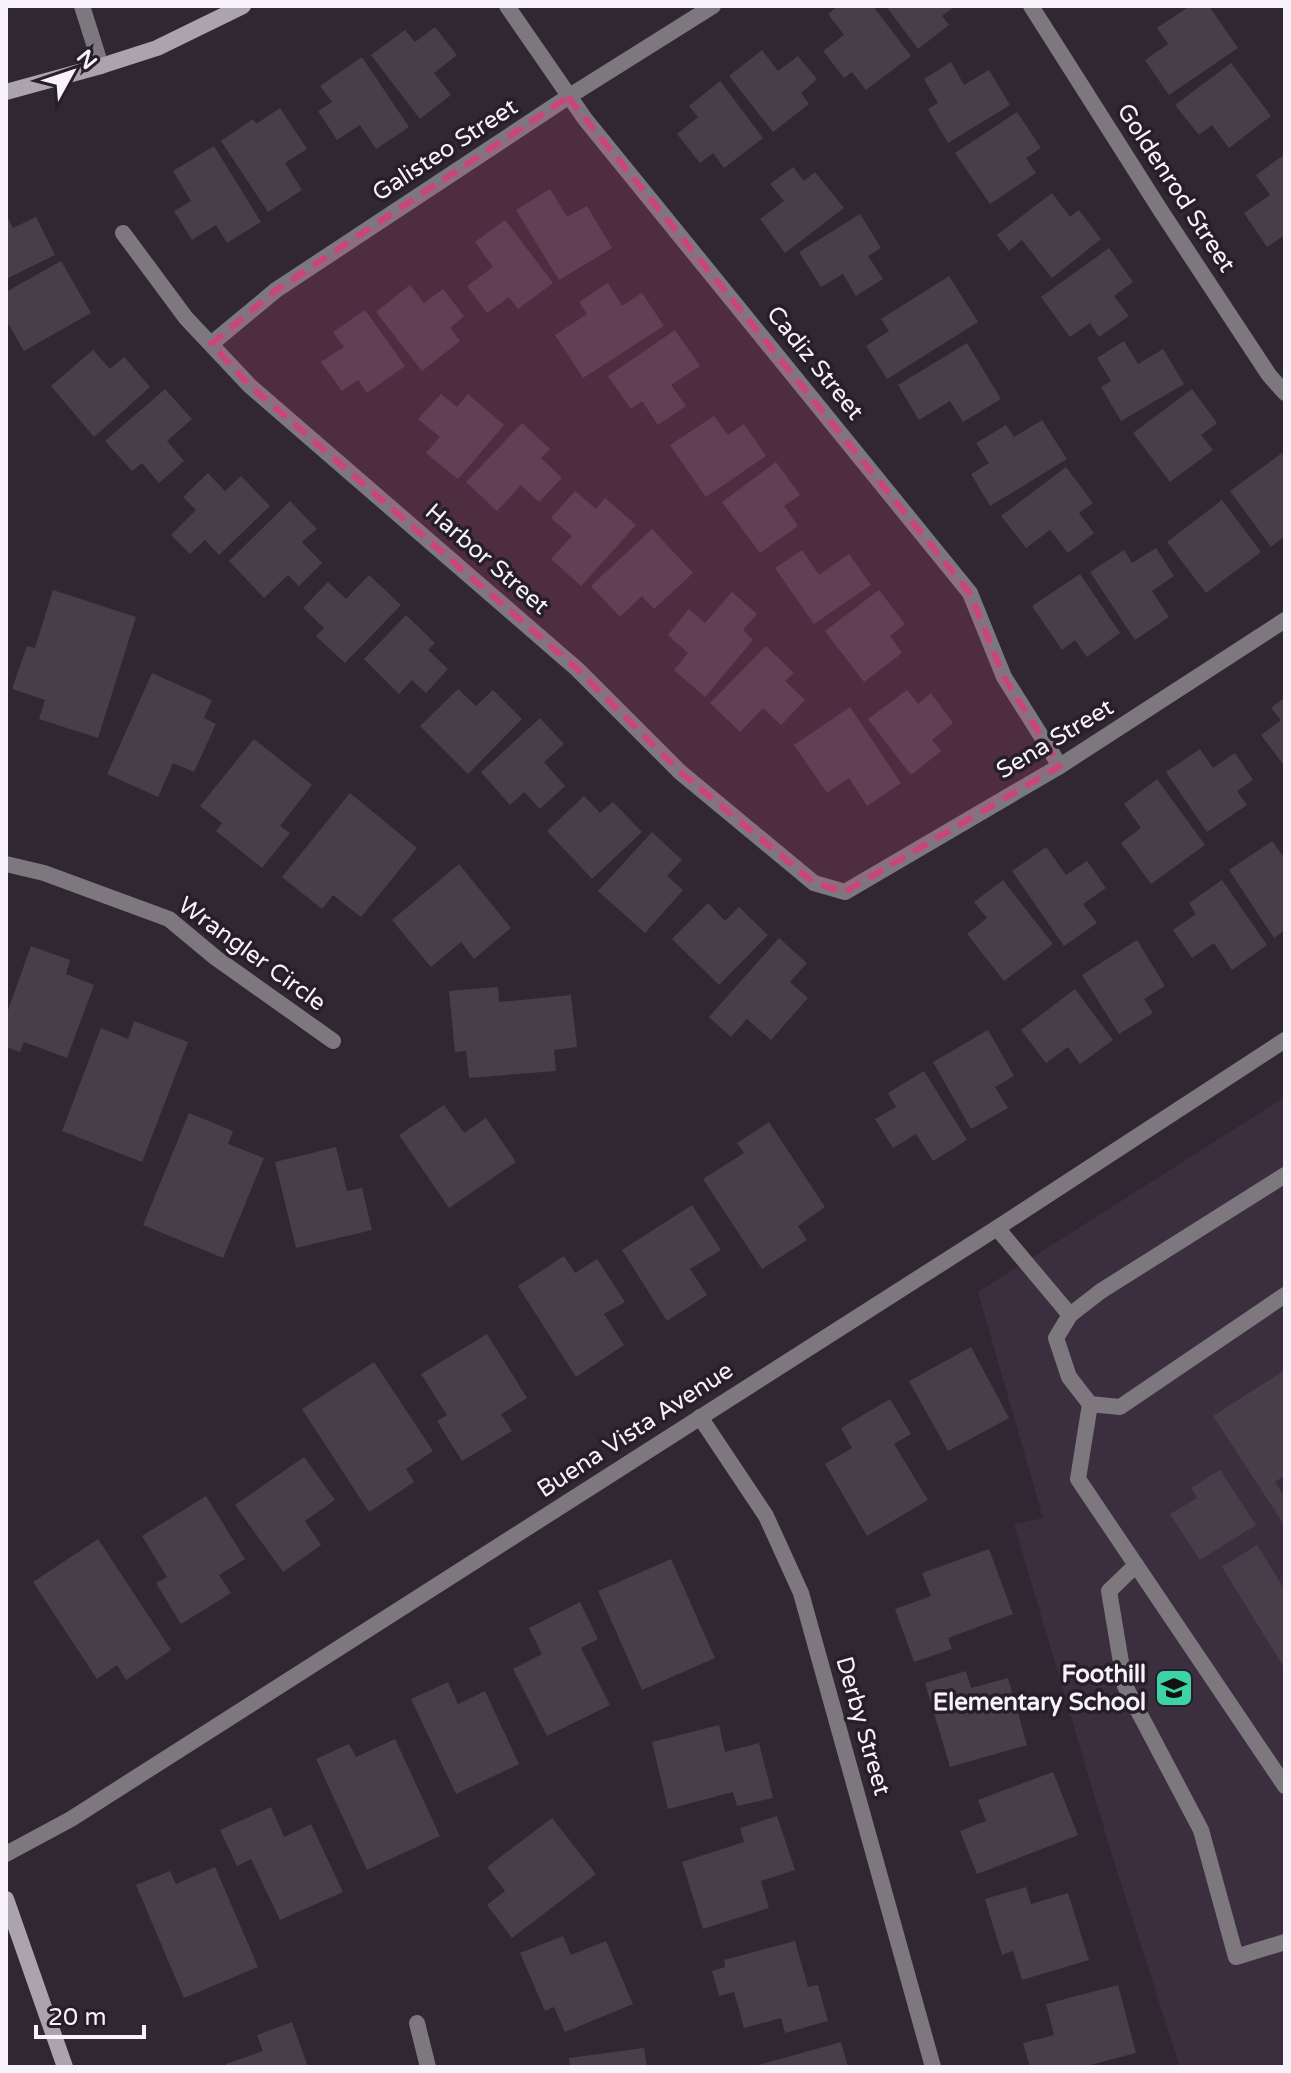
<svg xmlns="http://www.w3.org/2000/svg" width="1291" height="2073" viewBox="0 0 1291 2073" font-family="'Varela Round',sans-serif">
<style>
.built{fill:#3b2f3f}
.building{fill:#473e4a}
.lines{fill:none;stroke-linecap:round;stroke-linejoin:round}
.lane{stroke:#7d787e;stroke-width:16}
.street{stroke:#7d787e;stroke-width:16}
.secondary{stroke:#aba4ae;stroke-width:16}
.marked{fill:#cd447b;fill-opacity:0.2;stroke:#cd447b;stroke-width:6;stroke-dasharray:16 10;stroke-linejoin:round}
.labels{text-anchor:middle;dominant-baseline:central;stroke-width:7;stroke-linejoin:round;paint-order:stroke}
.street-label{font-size:24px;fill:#f8f3fa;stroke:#261e29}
.poi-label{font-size:24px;font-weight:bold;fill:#f8f3fa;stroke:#261e29;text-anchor:end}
</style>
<rect width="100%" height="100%" fill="#302733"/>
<polygon class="built" points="1285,1097 1285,2067 1180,2067 1111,1852 1014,1524 1043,1518 978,1292"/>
<g class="building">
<polygon points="838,6 873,6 911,56 866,90 852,72 844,78 823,51 844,35 828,14"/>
<polygon points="886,6 955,6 942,16 949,25 918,49"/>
<polygon points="1190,6 1209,6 1238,48 1169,95 1145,60 1168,44 1157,28"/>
<polygon points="435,27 457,55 434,73 451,95 420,119 371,55 405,30 415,42"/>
<polygon points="762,50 778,71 798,56 817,79 801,93 809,104 773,132 729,76"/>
<polygon points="362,57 409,127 376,149 360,125 337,140 318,111 332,102 320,86"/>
<polygon points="951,62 964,85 989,70 1010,105 948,143 928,109 938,103 924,79"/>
<polygon points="1231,63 1271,116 1229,148 1212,125 1199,135 1175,105"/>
<polygon points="720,81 763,138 724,168 713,153 700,163 677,134 698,117 689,106"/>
<polygon points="280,108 307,149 285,163 302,190 268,212 221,141 253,119 256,124"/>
<polygon points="1017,112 1041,148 1026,158 1036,173 990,204 955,153"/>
<polygon points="214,146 261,222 227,243 216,225 192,240 174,211 191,201 173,171"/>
<polygon points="1285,154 1285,235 1267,247 1244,213 1270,195 1256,175"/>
<polygon points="793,167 804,181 815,172 844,208 785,253 760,219 784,201 770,184"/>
<polygon points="550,189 567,217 587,206 612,248 559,280 516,210"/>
<polygon points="1052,193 1070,217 1079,210 1101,239 1052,278 1022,240 1009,251 997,235"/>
<polygon points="6,214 13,228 36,217 55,255 6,279"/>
<polygon points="860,214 881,248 868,256 883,279 856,296 843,274 821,287 799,252"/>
<polygon points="505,220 553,283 518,309 509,297 487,313 467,286 493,267 475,242"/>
<polygon points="1109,248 1133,282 1114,296 1129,316 1099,337 1090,323 1070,337 1041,297"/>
<polygon points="61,261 91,313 24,351 6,320 6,292"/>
<polygon points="949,276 978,322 887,379 866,346 889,331 881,319"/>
<polygon points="608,283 622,306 642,293 664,326 583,378 555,335 587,314 579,302"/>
<polygon points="410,285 424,303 443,289 464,316 450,328 460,341 422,371 376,312"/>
<polygon points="365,310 405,366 367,393 358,380 342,391 321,362 344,347 333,332"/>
<polygon points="675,330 700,366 671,385 686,406 658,425 642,401 631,409 608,376"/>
<polygon points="1124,341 1138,364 1163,349 1184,384 1121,421 1101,387 1111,381 1097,358"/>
<polygon points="967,343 1001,399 963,422 950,401 919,420 898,385"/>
<polygon points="93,350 110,369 124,357 150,387 94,437 51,386"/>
<polygon points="165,389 192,419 167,441 184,461 159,483 142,463 132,471 105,441"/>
<polygon points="1192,389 1217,423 1201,435 1213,450 1170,482 1133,433"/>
<polygon points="441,394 457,407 468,394 504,425 458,479 426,453 440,437 418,419"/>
<polygon points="714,416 728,435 744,424 766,456 706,497 670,445"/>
<polygon points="1042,420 1067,459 990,506 971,474 989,463 976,443 1006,425 1014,437"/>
<polygon points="522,423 550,449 541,458 562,478 539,502 521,485 497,511 466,482"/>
<polygon points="1282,453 1285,458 1285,536 1271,547 1230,491"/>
<polygon points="776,462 800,495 784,506 798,526 760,553 722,502"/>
<polygon points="1066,467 1093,503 1079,513 1094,533 1068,553 1050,530 1026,548 1001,516"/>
<polygon points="208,473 225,491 241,476 270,506 219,555 205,540 190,554 171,535 196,510 183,497"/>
<polygon points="575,491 596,509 605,498 636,525 581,586 551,559 572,536 551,518"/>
<polygon points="1222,500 1261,552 1206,593 1167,542"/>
<polygon points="290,501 317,529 302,542 322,563 299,586 288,575 264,598 229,561"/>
<polygon points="652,529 693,573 654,609 642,596 620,617 591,586"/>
<polygon points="1156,548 1174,576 1152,591 1169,617 1135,640 1090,572 1124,550 1132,563"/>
<polygon points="802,550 819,575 849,554 871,585 814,624 775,568"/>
<polygon points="1080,574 1120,633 1087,657 1075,640 1062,650 1032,606"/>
<polygon points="369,575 401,605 345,663 316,636 324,628 303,608 328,582 346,599"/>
<polygon points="53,590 136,617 98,738 39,719 45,700 12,689 27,646 35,648"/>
<polygon points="879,590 905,624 890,636 902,653 864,682 825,631"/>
<polygon points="732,592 757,614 743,630 753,640 705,697 674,670 688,653 668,635 689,609 705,623"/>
<polygon points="406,615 435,643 428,650 448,669 426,693 412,680 399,694 364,659"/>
<polygon points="766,646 794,673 785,681 805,700 781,725 763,708 740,732 710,703"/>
<polygon points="152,673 212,700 204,718 216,724 194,772 173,763 158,797 107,774"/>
<polygon points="458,689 476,706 493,690 522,719 468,774 420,726"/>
<polygon points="907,690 918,704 931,693 953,723 932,740 941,751 911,775 868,719"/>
<polygon points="1285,697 1285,767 1261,735 1281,720 1271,708"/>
<polygon points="850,707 901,783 867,806 849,778 827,793 794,745"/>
<polygon points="540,718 564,744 544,762 565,786 540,809 524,792 510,805 481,772"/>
<polygon points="254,739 312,785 280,826 290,833 262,868 216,831 222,823 200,806"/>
<polygon points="1200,749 1213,768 1235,753 1253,780 1237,791 1247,805 1207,832 1166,772"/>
<polygon points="1157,779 1205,845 1151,884 1121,843 1141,828 1124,804"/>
<polygon points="350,793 417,848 361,917 333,895 322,909 282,877"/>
<polygon points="584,796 600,813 613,802 642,832 592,879 547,831"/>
<polygon points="652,832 682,860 667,876 683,890 645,933 598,891"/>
<polygon points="1272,841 1285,859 1285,930 1274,938 1229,870"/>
<polygon points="1046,847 1066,875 1087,861 1106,888 1083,904 1097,923 1064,946 1012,871"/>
<polygon points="459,864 511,928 474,959 461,942 431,967 392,920"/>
<polygon points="1003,880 1053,944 1004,981 967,934 987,918 974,902"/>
<polygon points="1222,880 1267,945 1232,970 1214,943 1192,958 1173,930 1196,914 1189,903"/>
<polygon points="708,903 725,921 739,907 768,935 719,985 672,939"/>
<polygon points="779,938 807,963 790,982 808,998 771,1040 747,1019 731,1037 709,1017"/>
<polygon points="1137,940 1165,986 1144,999 1153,1013 1119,1034 1082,975"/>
<polygon points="31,946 70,960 66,974 94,985 67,1058 24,1042 20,1052 6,1047 6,1016"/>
<polygon points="498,987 499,1002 571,995 577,1047 554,1050 556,1071 469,1078 466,1051 455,1052 449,991"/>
<polygon points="1075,989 1113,1040 1080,1064 1068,1047 1046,1063 1021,1030"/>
<polygon points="134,1021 188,1042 142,1162 62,1131 101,1028 128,1039"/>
<polygon points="988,1030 1014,1076 995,1087 1008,1108 971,1129 933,1062"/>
<polygon points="924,1071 967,1140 933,1161 916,1134 893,1148 875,1119 896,1107 888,1093"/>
<polygon points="444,1105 464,1133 486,1118 516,1162 449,1208 399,1135"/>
<polygon points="189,1113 233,1131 228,1144 264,1158 223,1258 143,1225"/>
<polygon points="769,1122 825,1207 798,1226 807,1240 762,1269 703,1179 744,1153 737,1143"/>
<polygon points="336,1147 347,1191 362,1188 372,1230 296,1248 275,1162"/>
<polygon points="692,1205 721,1250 690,1269 707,1295 667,1321 622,1250"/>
<polygon points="564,1256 575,1273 597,1259 625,1302 604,1314 624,1345 576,1377 518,1286"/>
<polygon points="487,1334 527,1398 501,1414 512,1431 462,1461 437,1421 447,1415 421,1374"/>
<polygon points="971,1347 1009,1418 948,1451 909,1381"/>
<polygon points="374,1362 433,1451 406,1469 414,1482 369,1512 302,1409"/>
<polygon points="1285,1370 1285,1475 1275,1482 1285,1497 1285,1526 1213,1416"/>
<polygon points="890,1399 911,1434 894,1444 928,1500 867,1536 825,1464 852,1448 841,1428"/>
<polygon points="304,1457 335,1500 305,1521 321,1545 283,1572 235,1505"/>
<polygon points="1220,1470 1256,1525 1200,1560 1170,1514 1197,1498 1191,1488"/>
<polygon points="206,1496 245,1559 219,1575 231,1593 181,1624 156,1583 167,1577 142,1536"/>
<polygon points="98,1539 171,1650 126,1680 117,1665 97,1679 33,1582"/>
<polygon points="1257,1545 1285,1590 1285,1669 1222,1567"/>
<polygon points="989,1549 1013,1614 948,1638 952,1649 914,1662 895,1609 931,1596 922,1573"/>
<polygon points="671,1559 715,1658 642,1690 598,1591"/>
<polygon points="580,1602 598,1639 581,1648 610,1705 547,1736 513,1669 542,1654 529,1628"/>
<polygon points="966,1671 971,1688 1008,1678 1027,1745 950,1767 925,1683"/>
<polygon points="448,1682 458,1704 485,1691 519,1764 456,1794 411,1699"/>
<polygon points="719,1725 725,1752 759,1743 773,1798 737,1806 733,1792 668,1809 652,1742"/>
<polygon points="395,1739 440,1836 367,1870 316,1759 349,1744 356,1757"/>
<polygon points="1053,1772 1078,1835 977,1874 960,1831 986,1821 978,1800"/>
<polygon points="271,1807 284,1837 311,1824 343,1892 280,1920 251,1859 237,1866 220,1830"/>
<polygon points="777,1816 795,1870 761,1881 769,1908 703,1929 682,1862 744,1842 740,1828"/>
<polygon points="552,1818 596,1874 512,1938 487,1905 505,1891 487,1867"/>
<polygon points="215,1867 258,1967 184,1998 136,1885 170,1871 176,1884"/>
<polygon points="1026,1887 1031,1904 1068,1893 1089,1960 1022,1980 1013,1951 1002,1955 985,1899"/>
<polygon points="563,1936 571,1955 606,1941 633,2004 565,2032 554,2007 545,2011 520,1953"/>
<polygon points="795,1941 808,1987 818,1985 828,2021 785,2033 781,2018 744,2028 734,1992 719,1996 712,1971 725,1967 724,1960"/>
<polygon points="1118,1985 1136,2053 1083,2067 1030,2067 1023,2043 1054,2035 1046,2004"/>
<polygon points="292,2022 308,2067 227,2067 226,2064 263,2051 257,2035"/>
<polygon points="841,2042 848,2067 755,2067 755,2066"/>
<polygon points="644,2048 647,2067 570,2067 569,2058"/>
</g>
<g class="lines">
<g class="lane">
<polyline points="1285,1175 1101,1291 1070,1315 1056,1338 1069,1377 1090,1404 1120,1407 1285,1295"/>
<polyline points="997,1228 1070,1315"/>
<polyline points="1090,1404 1078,1479 1285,1786"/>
<polyline points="1136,1565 1109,1591 1125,1686 1201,1830 1236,1957 1285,1942"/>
</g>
<g class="street">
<polyline points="82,6 101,66"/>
<polyline points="507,6 585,119 970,593 1004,677 1060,766"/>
<polyline points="1031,6 1161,211 1269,375 1285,393"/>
<polyline points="123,233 186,318 250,386 577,669 680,772 814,883 845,892 1060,766 1285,620"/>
<polyline points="211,344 276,290 568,97 713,6"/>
<polyline points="6,864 44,873 169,919 216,958 333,1041"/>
<polyline points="700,1417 766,1516 801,1593 933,2067"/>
<polyline points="6,1854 71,1819 997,1228 1285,1040"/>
<polyline points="417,2023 428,2067"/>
</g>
<g class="secondary">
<polyline points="6,92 101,66 157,48 243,6"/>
<polyline points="6,1899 65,2067"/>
</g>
</g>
<path class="marked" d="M568,97L970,593L1004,677L1060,766L845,892L814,883L680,772L577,669L250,386L211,344L276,290Z"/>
<defs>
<symbol id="school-square" viewBox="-11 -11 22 22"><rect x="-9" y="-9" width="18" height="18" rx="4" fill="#3cd4a4" stroke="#261e29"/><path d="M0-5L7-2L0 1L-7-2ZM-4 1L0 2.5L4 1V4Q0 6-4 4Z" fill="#111"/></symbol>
</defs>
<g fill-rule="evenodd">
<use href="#school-square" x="1152" y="1666" width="44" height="44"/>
</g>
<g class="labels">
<g class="street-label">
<text transform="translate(445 150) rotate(-33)">Galisteo Street</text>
<text transform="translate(1176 188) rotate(57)">Goldenrod Street</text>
<text transform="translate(815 363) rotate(51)">Cadiz Street</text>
<text transform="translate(487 559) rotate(41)">Harbor Street</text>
<text transform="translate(1055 739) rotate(-31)">Sena Street</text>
<text transform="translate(252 954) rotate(36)">Wrangler Circle</text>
<text transform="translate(635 1430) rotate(-33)">Buena Vista Avenue</text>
<text transform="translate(863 1726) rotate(74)">Derby Street</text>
</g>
<g class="poi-label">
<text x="1146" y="1674">Foothill<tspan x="1146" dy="28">Elementary School</tspan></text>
</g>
</g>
<rect width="1291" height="2073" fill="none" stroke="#f8f3fa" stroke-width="16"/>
<g transform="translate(72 72) rotate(50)" stroke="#261e29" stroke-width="6" paint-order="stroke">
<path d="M0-6L14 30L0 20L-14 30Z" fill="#f8f3fa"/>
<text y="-12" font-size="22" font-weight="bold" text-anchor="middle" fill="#f8f3fa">N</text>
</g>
<path d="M36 2025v12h108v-12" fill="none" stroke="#f8f3fa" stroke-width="4"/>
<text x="48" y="2025" font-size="24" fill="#f8f3fa" stroke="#261e29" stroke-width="6" paint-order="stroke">20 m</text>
</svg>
